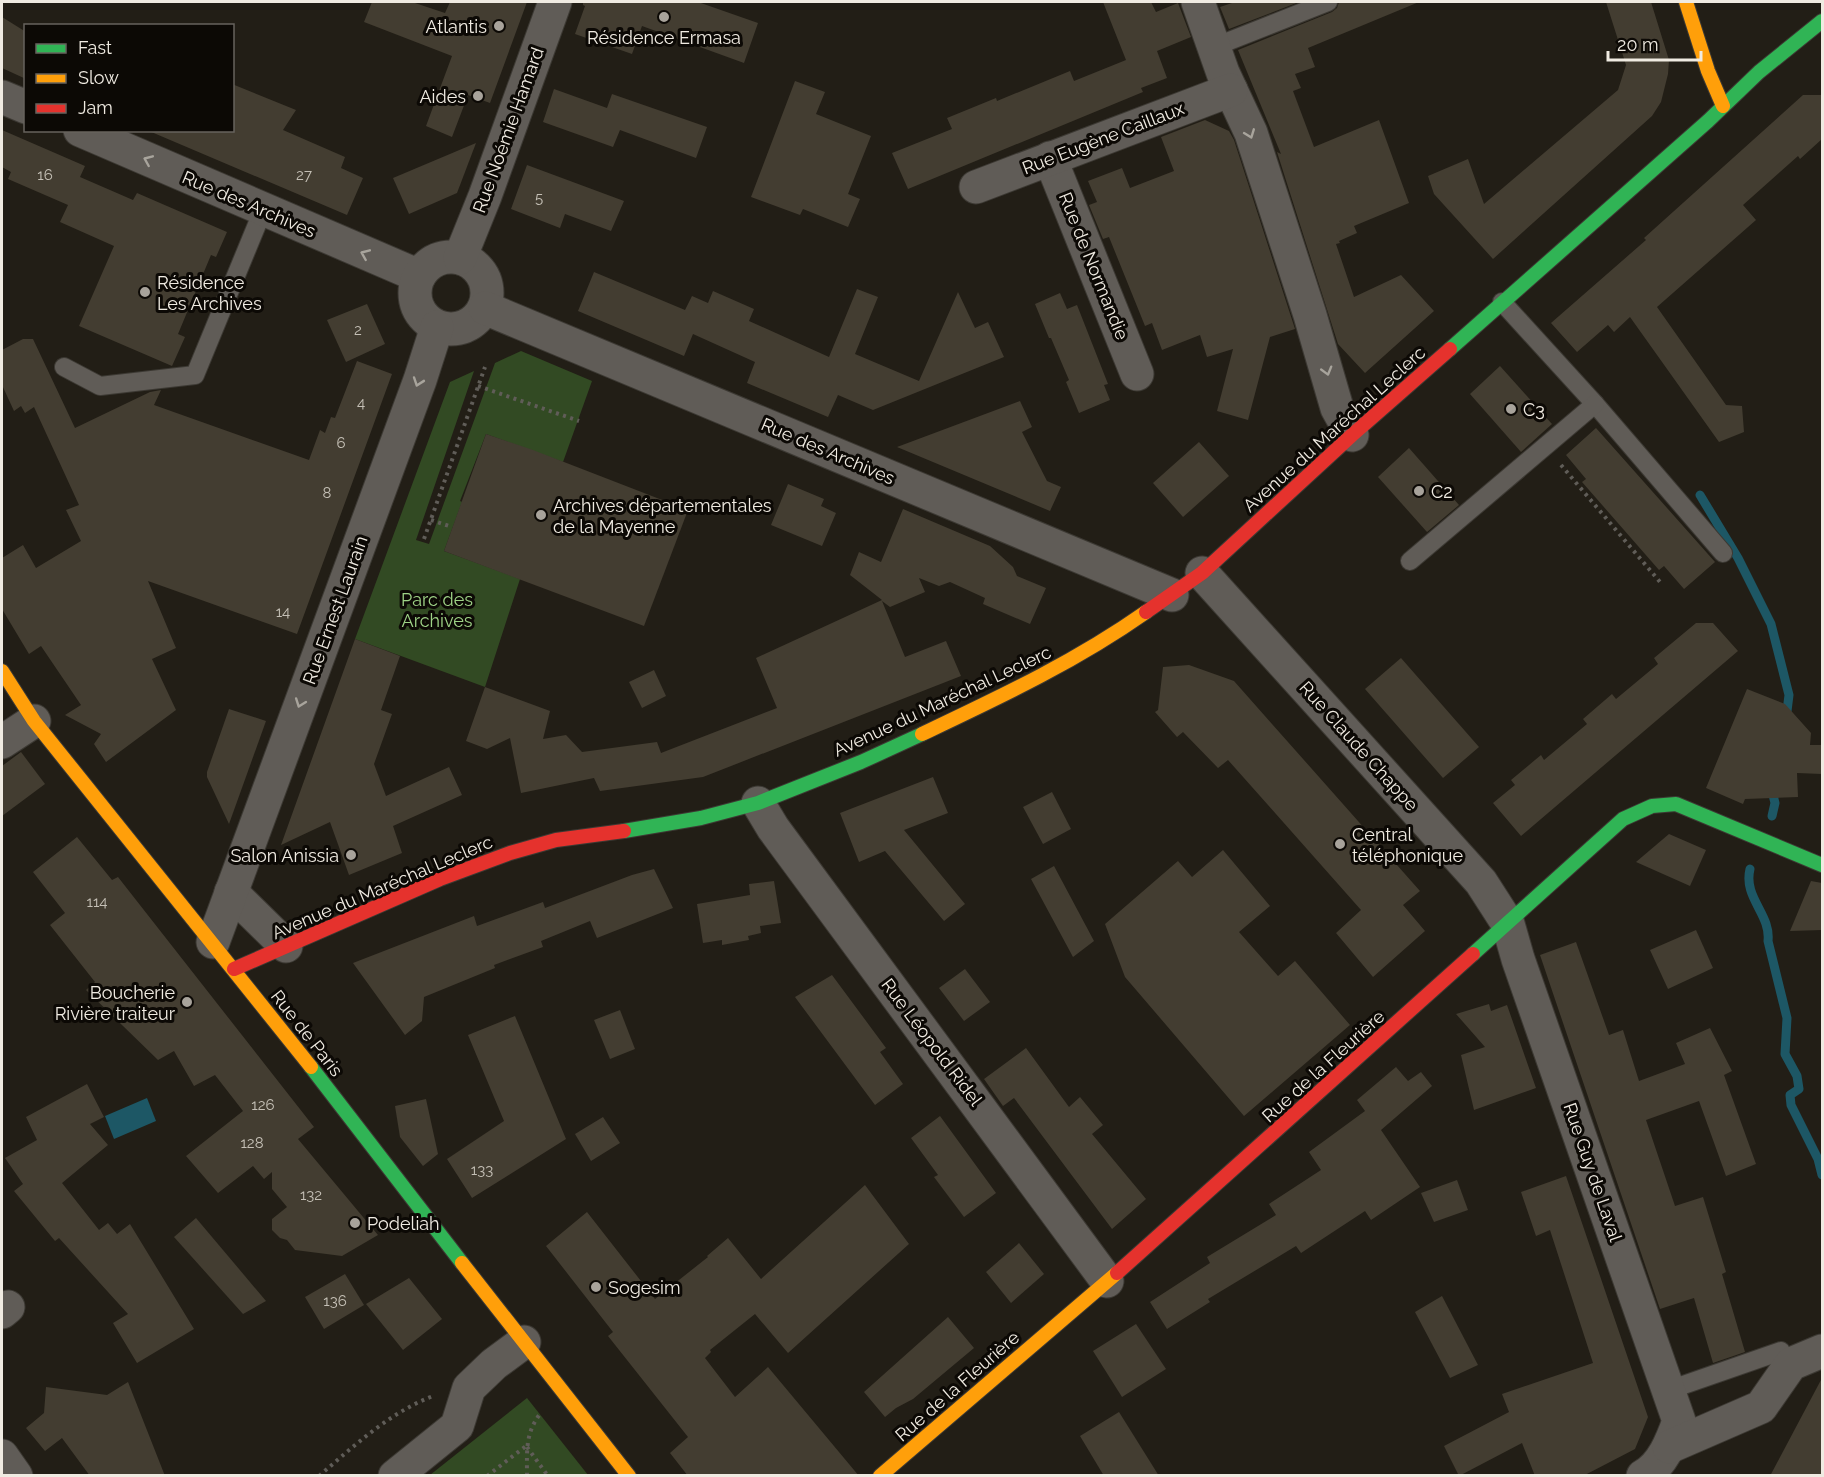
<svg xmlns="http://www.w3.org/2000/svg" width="1824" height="1477" viewBox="0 0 1824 1477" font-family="Raleway,sans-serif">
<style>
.green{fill:#324a23}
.water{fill:#1d5765}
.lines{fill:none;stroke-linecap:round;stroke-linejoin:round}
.stream{stroke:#1d5765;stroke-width:9}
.building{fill:#433d31}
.lane-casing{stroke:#3c3933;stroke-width:20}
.street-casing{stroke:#3c3933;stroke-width:35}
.fast-casing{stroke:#3c3933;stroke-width:16}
.slow-casing{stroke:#3c3933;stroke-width:16}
.jam-casing{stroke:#3c3933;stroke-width:16}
.path{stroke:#605d58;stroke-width:4;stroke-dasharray:3 4.5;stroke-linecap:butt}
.lane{stroke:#605c57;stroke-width:18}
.street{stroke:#605c57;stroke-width:33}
.fast{stroke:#30b455;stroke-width:14}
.slow{stroke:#ff9f0a;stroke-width:14}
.jam{stroke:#e5322d;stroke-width:14}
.oneway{stroke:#a8a49c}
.poi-dot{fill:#a8a39b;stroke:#0c0905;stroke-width:2}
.labels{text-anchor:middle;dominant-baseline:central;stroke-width:6;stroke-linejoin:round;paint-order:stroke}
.number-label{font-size:15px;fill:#c5c0b6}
.poi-label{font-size:18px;fill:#f0ebe2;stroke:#0c0905;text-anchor:start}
.street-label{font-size:18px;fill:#f0ebe2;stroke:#0c0905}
.park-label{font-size:18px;fill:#9ed286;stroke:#0c0905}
</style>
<rect width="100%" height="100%" fill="#221e16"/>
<g class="green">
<polygon points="521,351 592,381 563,462 486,434 460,501 462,502 444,551 520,579 485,687 355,639 450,382 474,371 416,540 429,544 495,363"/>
<polygon points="527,1398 588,1475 430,1475"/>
</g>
<polygon class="water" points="147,1098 156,1121 114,1139 105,1116"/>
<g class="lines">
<g class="stream">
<polyline points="1700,495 1738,558 1771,624 1789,695 1786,719"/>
<polyline points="1771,787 1775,803 1772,816"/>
<path d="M1750,869C1743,898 1771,914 1768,941L1787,1018L1785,1054L1797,1076L1799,1089L1790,1095L1791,1105L1818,1159L1822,1175"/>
</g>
</g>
<g class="building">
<polygon points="372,2 412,2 445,13 450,2 527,2 490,103 468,95 452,137 426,126 452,56 364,22"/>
<polygon points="583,2 698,2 758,23 744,63 642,26 632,54 575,34 585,6 583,5"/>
<polygon points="1103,2 1151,2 1156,12 1178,3 1191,37 1157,51 1167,78 1141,88 1143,92 908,189 892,153 952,129 947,118 996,98 997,101 1070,71 1074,81 1126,60"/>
<polygon points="1235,2 1299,2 1229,29 1220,7"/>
<polygon points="1339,2 1419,2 1308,48 1315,67 1295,74 1301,88 1293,91 1314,147 1379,120 1409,203 1354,226 1357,233 1339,241 1340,243 1336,244 1354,297 1401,275 1434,311 1365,373 1338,344 1277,152 1281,154 1238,50 1332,12 1337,8"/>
<polygon points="1606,2 1651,2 1669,60 1668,74 1661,102 1652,116 1493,259 1434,194 1428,176 1468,159 1484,204 1618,90 1626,65"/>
<polygon points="2,17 26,32 26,79 2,68"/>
<polygon points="795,81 825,92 816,114 871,136 848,194 860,199 848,227 803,209 800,215 751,197"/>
<polygon points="232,84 296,110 283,130 345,157 341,168 363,178 347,215 149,131 232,130"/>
<polygon points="554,89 607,108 612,94 707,127 696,158 620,130 613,147 543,122"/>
<polygon points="1803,95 1822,95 1822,139 1800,159 1798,156 1743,205 1756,220 1657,307 1726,405 1742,406 1744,432 1719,442 1630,317 1614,332 1608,325 1577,352 1551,323 1646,240 1644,238"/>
<polygon points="1205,120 1229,131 1234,140 1295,329 1270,337 1248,420 1217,411 1233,349 1207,357 1200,335 1162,350 1152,323 1145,326 1109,237 1103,239 1089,205 1097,202 1088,181 1122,168 1130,188 1174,171 1161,137"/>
<polygon points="2,130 85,166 80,177 133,200 137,193 227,232 216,257 211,255 178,334 185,337 172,366 79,326 114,246 60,222 68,205 8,179 11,172 2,167"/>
<polygon points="476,143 457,193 409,214 393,178"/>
<polygon points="527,165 624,201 611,231 565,214 560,228 511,209"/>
<polygon points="594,272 685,310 692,296 708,303 713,291 754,309 749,321 829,357 857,289 878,297 855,354 919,381 958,292 975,328 988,322 1004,357 873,410 838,395 828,417 747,383 755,362 693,334 684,356 578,311"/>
<polygon points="1060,293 1067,309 1077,305 1108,384 1104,385 1110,400 1079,413 1066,382 1069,380 1051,338 1049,338 1035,304"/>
<polygon points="367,304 385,344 346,362 327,320"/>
<polygon points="23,339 33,339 75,428 150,392 161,390 154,405 309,460 320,430 325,433 331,417 335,418 357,361 392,374 297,634 148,581 176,648 152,659 176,710 106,762 94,744 101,734 65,715 81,705 41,646 29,654 2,609 2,558 23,545 36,568 81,541 66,510 79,505 34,407 25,413 21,406 14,411 2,385 2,350"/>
<polygon points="1500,366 1552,424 1521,452 1470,394"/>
<polygon points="1020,401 1032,427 1022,432 1047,481 1061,487 1050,511 897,447"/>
<polygon points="1596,428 1715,562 1684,589 1664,566 1659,570 1582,482 1586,479 1566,455"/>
<polygon points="486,434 533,450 688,510 644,626 444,551"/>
<polygon points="1199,442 1229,476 1183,517 1153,483"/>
<polygon points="1409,448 1459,505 1427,532 1378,477"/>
<polygon points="788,484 824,499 821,506 836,513 822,546 771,525"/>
<polygon points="903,509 990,546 1013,567 1017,576 1046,588 1030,624 983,604 985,598 950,582 939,586 919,578 925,592 890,607 882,601 905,657 946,641 961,676 703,777 600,791 594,778 521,793 510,738 487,749 466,741 485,687 550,711 543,739 566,735 582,752 657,742 661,753 777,708 756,658 882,600 850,575 859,552 881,562"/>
<polygon points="1696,623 1713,623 1738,651 1521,836 1493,803 1515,785 1511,780 1541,755 1544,760 1587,724 1583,719 1612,694 1616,699 1658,664 1654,658"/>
<polygon points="355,639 400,656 381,710 392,714 374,764 386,796 449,767 462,795 393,826 402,853 349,875 330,822 281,845"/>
<polygon points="1401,658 1479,747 1443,778 1365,689"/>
<polygon points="1189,665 1234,681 1420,891 1403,905 1425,931 1373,977 1336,933 1361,910 1228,760 1218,768 1183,732 1177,737 1155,712 1158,710 1163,667"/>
<polygon points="654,670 666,696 642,708 629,682"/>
<polygon points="1747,689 1785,704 1811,733 1810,745 1822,745 1822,774 1797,773 1798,797 1745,799 1743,804 1706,788"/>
<polygon points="229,709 266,721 229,824 207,777 207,772"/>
<polygon points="21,752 45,784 2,816 2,766"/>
<polygon points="933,777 948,813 904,830 965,904 944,921 885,851 859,862 840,813"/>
<polygon points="1052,792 1071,829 1043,844 1023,807"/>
<polygon points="1669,834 1706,850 1690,886 1636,862"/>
<polygon points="77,837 112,880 118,877 314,1127 298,1139 378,1235 342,1256 295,1250 287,1240 280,1238 272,1230 272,1219 287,1207 272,1189 272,1172 264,1179 253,1166 218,1193 186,1156 243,1111 215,1075 194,1086 174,1051 158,1060 86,990 95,982 50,925 65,913 33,872"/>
<polygon points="1223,850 1270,906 1239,932 1278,976 1295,961 1350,1025 1244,1116 1125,977 1105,924 1178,861 1192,877"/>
<polygon points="1054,866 1094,941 1073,957 1031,879"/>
<polygon points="654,869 673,908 597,938 590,921 541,941 543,947 494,965 495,968 424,997 422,1021 405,1035 353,963 474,916 477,926 543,902 545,908 632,875"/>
<polygon points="774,881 781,923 760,926 761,933 748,936 749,940 722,945 722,940 703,943 697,904 750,895 749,884"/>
<polygon points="1811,881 1822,883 1822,930 1790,931"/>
<polygon points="1696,930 1713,968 1668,989 1650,950"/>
<polygon points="1576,942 1609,1035 1623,1030 1639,1081 1685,1064 1676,1043 1710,1028 1732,1071 1724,1075 1756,1164 1726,1176 1699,1101 1646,1120 1675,1206 1703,1197 1726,1272 1722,1274 1745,1352 1713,1363 1694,1298 1660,1309 1540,955"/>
<polygon points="965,969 990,1002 964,1021 939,988"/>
<polygon points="832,975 886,1048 880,1052 903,1084 875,1105 795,997"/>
<polygon points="1489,1004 1491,1011 1507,1005 1536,1088 1474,1110 1461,1055 1485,1047 1456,1014"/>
<polygon points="620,1010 635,1049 610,1059 594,1020"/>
<polygon points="515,1016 566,1139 472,1198 447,1159 504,1121 468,1035"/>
<polygon points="1026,1048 1069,1107 1080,1097 1103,1125 1092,1134 1146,1199 1112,1229 1014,1098 1003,1106 984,1079"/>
<polygon points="1396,1067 1408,1081 1421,1072 1432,1086 1381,1130 1420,1187 1371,1220 1365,1211 1301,1253 1296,1246 1208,1299 1210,1302 1167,1329 1150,1302 1210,1263 1207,1257 1276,1215 1269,1204 1321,1170 1309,1152 1365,1111 1357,1100"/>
<polygon points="87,1084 104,1117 90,1124 108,1145 62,1183 99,1230 108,1223 117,1234 130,1224 194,1329 137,1363 113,1323 128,1314 59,1238 55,1241 14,1191 23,1184 5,1158 37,1140 26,1117"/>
<polygon points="426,1099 438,1154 423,1166 400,1137 395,1106"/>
<polygon points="940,1116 996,1193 964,1217 934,1177 938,1175 911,1138"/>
<polygon points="603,1117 620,1143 591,1161 575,1134"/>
<polygon points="1566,1176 1648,1417 1635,1449 1583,1476 1535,1476 1522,1443 1459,1476 1444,1446 1509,1412 1502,1394 1593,1363 1550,1230 1536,1236 1521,1192"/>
<polygon points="1457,1180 1468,1210 1434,1222 1421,1193"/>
<polygon points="865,1185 909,1244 788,1353 755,1314 710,1350 711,1352 705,1358 735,1397 768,1367 859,1476 688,1476 670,1453 688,1437 608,1336 613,1332 546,1246 587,1212 655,1299 708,1257 707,1256 728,1238 761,1279"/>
<polygon points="196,1218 266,1301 243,1314 174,1237"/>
<polygon points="1019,1243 1044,1274 1011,1303 986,1272"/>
<polygon points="345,1274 364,1305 324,1329 305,1297"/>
<polygon points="409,1278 442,1319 403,1350 366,1304"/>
<polygon points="1442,1296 1478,1365 1450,1378 1415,1312"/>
<polygon points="948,1317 974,1348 913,1399 896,1408 885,1417 864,1392"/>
<polygon points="1136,1324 1166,1369 1122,1397 1093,1351"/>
<polygon points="1822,1378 1822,1476 1770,1476"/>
<polygon points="128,1382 165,1476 90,1476 62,1438 45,1451 26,1428 44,1413 46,1387 107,1395"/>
<polygon points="1119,1412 1159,1476 1104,1476 1080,1436"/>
</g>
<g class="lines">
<defs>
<g id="lane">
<polyline points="1214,47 1328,2"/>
<polyline points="1502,302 1595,404 1723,553"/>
<polyline points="64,367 100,386 195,375 263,210"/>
<polyline points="1410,561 1595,404"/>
<polyline points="1669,1390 1781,1351"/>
</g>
<g id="street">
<polyline points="1198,2 1223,73 1251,133 1310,315 1337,408 1352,435"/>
<polyline points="2,97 26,107"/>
<polyline points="80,130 419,276"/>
<polyline points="1050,158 1137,374"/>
<polyline points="976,187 1231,90"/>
<circle cx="451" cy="293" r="36"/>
<polyline points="460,258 485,196 555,2"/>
<polyline points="485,308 1172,595"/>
<path d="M1202,573L1481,882L1508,924L1518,959L1679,1421C1672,1440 1663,1465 1643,1476"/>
<polyline points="2,742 34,721"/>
<polyline points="758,803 773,828 1107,1281"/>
<polyline points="231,892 286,946"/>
<polyline points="213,942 420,380 437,327"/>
<polyline points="2,1312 8,1307"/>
<polyline points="1669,1447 1761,1407 1791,1364 1822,1351"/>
<polyline points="2,1456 16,1476"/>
<polyline points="395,1476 457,1426 469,1388 494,1364 524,1342"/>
</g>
<g id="fast">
<polyline points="1450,349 1708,121 1759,72 1822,21"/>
<polyline points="624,831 701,818 758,803 861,762 922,734"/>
<polyline points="1473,954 1623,819 1652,806 1676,804 1822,865"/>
<polyline points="311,1067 462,1263"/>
</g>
<g id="slow">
<polyline points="1686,2 1708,71 1723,106"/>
<polyline points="2,671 34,721 311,1067"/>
<path d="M922,734C1000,697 1075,662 1146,612"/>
<polyline points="462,1263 629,1476"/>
<polyline points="880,1476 1117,1273"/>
</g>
<g id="jam">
<polyline points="1146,612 1202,573 1352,435 1450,349"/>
<polyline points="234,969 440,879 510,853 556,840 624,831"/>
<polyline points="1117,1273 1473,954"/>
</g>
</defs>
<use href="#lane" class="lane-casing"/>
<use href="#street" class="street-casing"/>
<use href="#fast" class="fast-casing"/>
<use href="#slow" class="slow-casing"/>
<use href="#jam" class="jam-casing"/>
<g class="path">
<polyline points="478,386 579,421"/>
<polyline points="1561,465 1660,582"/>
<polyline points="431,520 452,527"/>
<polyline points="424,539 485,367"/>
<polyline points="527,1447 548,1476"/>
<path d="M319,1476C355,1445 389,1413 433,1396"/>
<polyline points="487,1476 526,1446"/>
<path d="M527,1476C527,1451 525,1434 540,1414"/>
</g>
<use href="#lane" class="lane"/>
<use href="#street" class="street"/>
<use href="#fast" class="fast"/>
<use href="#slow" class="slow"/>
<use href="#jam" class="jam"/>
</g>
<defs><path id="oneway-chevron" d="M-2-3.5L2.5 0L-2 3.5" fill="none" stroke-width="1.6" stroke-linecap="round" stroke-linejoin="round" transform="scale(1.5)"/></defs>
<g class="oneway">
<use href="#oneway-chevron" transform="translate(1250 134) rotate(69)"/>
<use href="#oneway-chevron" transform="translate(148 160) rotate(-157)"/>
<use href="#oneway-chevron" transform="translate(365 254) rotate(-157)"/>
<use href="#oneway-chevron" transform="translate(1327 371) rotate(74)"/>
<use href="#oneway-chevron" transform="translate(418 382) rotate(109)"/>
<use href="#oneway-chevron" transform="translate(300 703) rotate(110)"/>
</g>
<g class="poi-dot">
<circle cx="664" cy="17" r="6"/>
<circle cx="499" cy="26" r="6"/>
<circle cx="478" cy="96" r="6"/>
<circle cx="145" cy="292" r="6"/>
<circle cx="1511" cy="409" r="6"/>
<circle cx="1419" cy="491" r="6"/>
<circle cx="541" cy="515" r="6"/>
<circle cx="1340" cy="844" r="6"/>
<circle cx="351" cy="855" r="6"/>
<circle cx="187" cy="1002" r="6"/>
<circle cx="355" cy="1223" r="6"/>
<circle cx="596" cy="1287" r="6"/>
</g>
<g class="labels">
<g class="number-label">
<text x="45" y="175">16</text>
<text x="304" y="175">27</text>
<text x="539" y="198">5</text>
<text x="358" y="330">2</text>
<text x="361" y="403">4</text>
<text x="341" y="443">6</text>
<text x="327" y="493">8</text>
<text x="283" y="612">14</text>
<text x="97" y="902">114</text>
<text x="263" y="1105">126</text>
<text x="252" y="1143">128</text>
<text x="482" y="1170">133</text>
<text x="311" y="1195">132</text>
<text x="335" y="1301">136</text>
</g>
<g class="poi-label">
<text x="487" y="26" text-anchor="end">Atlantis</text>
<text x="664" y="37" text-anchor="middle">Résidence Ermasa</text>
<text x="466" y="96" text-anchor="end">Aides</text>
<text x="157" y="282">Résidence<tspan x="157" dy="21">Les Archives</tspan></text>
<text x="1523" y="409">C3</text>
<text x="1431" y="491">C2</text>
<text x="553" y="505">Archives départementales<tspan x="553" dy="21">de la Mayenne</tspan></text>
<text x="1352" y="834">Central<tspan x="1352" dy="21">téléphonique</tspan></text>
<text x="339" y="855" text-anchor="end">Salon Anissia</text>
<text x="175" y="992" text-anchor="end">Boucherie<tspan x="175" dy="21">Rivière traiteur</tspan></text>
<text x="367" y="1223">Podeliah</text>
<text x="608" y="1287">Sogesim</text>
</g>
<g class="street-label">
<text transform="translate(508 130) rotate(-70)">Rue Noémie Hamard</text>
<text transform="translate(1103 138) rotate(-21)">Rue Eugène Caillaux</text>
<text transform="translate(249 204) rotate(23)">Rue des Archives</text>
<text transform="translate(1094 266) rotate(68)">Rue de Normandie</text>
<text transform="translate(1334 429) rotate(-42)">Avenue du Maréchal Leclerc</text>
<text transform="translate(828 451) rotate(23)">Rue des Archives</text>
<text transform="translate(335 610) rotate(-70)">Rue Ernest Laurain</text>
<text transform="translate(942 701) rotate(-25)">Avenue du Maréchal Leclerc</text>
<text transform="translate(1359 746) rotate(48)">Rue Claude Chappe</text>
<text transform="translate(382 887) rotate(-23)">Avenue du Maréchal Leclerc</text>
<text transform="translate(307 1033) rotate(52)">Rue de Paris</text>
<text transform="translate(932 1042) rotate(53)">Rue Léopold Ridel</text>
<text transform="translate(1323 1066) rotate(-42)">Rue de la Fleurière</text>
<text transform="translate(1593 1172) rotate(71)">Rue Guy de Laval</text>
<text transform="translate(957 1386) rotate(-41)">Rue de la Fleurière</text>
</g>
<g class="park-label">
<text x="437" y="599">Parc des<tspan x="437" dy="21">Archives</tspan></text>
</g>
</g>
<rect width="1824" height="1477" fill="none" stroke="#f0ebe2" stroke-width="6"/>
<rect x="24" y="24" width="210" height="108" fill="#0c0905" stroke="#67635d" stroke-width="1.5"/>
<rect x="36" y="44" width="30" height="9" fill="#30b455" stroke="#67635d" stroke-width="1.5"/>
<text x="78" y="54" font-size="18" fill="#f0ebe2">Fast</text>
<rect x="36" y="74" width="30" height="9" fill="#ff9f0a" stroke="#67635d" stroke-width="1.5"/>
<text x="78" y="84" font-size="18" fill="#f0ebe2">Slow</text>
<rect x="36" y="104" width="30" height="9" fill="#e5322d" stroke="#67635d" stroke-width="1.5"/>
<text x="78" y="114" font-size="18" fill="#f0ebe2">Jam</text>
<path d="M1608 51v9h93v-9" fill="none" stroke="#f0ebe2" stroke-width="3"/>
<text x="1617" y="51" font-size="18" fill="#f0ebe2" stroke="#0c0905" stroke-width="4.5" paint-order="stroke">20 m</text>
</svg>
